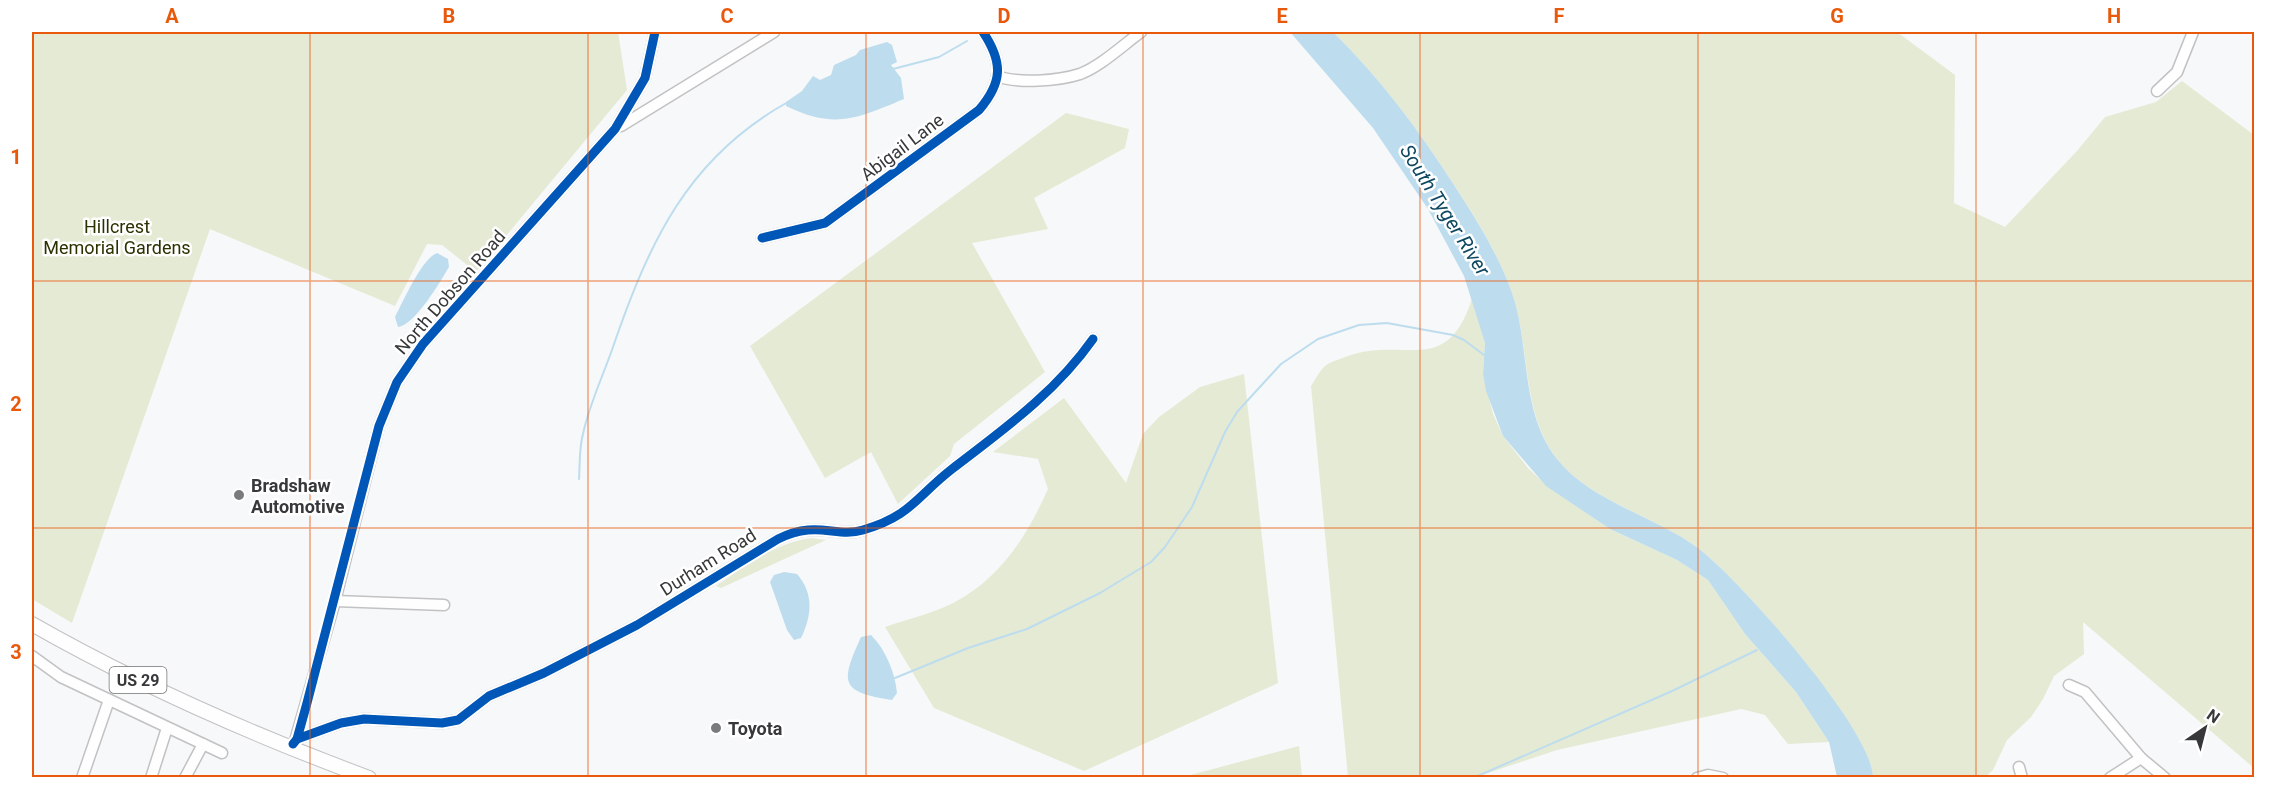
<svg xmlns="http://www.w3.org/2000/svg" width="2286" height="809" viewBox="0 0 2286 809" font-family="Roboto,sans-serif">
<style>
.green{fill:#e5ead4}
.water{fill:#bdddee}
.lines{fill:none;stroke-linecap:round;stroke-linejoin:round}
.stream{stroke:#bdddee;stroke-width:2}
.minor-casing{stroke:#c2c2c4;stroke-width:13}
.major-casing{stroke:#c2c2c4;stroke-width:16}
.minor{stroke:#fefefe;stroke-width:10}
.major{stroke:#fefefe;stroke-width:14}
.cycleway-casing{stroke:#fff;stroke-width:13}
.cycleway{stroke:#0057b8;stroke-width:9}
.grid{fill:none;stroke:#e8590c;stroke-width:1.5;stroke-opacity:0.55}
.poi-dot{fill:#7a7b7c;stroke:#fff;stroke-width:2}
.labels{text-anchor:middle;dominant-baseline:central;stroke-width:5;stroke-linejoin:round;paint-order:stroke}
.shield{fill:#fff;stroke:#737474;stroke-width:1.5}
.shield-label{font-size:16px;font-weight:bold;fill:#373839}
.street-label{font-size:18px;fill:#373839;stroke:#fff}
.park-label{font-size:18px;fill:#2c3100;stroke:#fff}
.poi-label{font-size:18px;font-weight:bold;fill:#373839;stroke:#fff;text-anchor:start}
.water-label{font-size:20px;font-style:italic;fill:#0e4961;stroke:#fff}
.neatline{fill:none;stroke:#e8590c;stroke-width:2}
.grid-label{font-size:20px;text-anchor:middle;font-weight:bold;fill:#e8590c}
</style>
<rect width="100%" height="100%" fill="#f7f8f9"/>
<g class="green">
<polygon points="32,32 618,32 627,90 476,272 442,245 427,244 395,306 210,229 72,623 32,599"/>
<path d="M1333,32H1897L1955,75L1954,203L2005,227L2077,151L2105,117L2156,102L2182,81L2254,135V768L2083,622L2084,654L2054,676L2043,699L2031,717L2007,740L1993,770L1985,777H1873C1872,730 1739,579 1698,548C1657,518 1588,499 1557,459C1520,411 1531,344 1511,290C1497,252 1476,218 1454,185C1418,129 1380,78 1333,32Z"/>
<polygon points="1066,113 1129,129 1125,148 1034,198 1048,229 972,243 1045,372 954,444 950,456 898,504 871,452 825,478 750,346"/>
<path d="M1473,296L1485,343L1483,374L1493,414L1503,436L1528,468L1547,486L1610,529L1677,560L1708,580L1745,634L1796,692L1829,742L1788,744L1765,715L1741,709L1557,750L1476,777H1348L1311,386C1315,380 1319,372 1324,367C1329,362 1338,360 1345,357C1406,334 1446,381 1473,296Z"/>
<path d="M1244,374L1278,683L1084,771L934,708L885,627C908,619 934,613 955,602C1001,578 1028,534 1048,489L1038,459L993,452L1064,398L1126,483L1143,434L1159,417L1200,387Z"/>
<path d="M812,538L826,540L721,588L716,586C746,567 775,542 812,538Z"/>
<polygon points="1299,746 1302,777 1183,777"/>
</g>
<g class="water">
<path d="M1290,32H1333C1380,78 1418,129 1454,185C1476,219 1497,252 1511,290C1531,344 1519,411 1557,459C1590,501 1656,517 1698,548C1739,579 1872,729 1873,777H1837L1829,742L1796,692L1745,634L1708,580L1677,560L1610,529L1546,486L1503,436L1486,391L1483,374L1485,343L1464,276L1428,209L1373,128Z"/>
<path d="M887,42L892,45L897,62L891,65L901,78L904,99C858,118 835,130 786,106V102L802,91L813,76L820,80L831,75L834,65L856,55L860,50Z"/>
<path d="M437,253L448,259L449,267C440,282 415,325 398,327L395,317C403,302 422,258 437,253Z"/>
<path d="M784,572L797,574C814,594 812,615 801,638L794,640L787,630L770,582L774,575Z"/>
<path d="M871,635C886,650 895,673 897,693L892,700C840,692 840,683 861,637Z"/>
</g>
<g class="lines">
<g class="stream">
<polyline points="893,69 939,57 967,41"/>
<path d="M579,479C580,464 579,448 583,434C589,405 603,376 613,347C649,243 687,158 788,102"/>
<polyline points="895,678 968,648 1027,629 1100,593 1151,562 1165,547 1192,507 1225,432 1237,412 1281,364 1318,339 1359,325 1387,323 1453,335 1464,340 1484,355"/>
<polyline points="1473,778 1670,692 1757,650"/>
</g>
<defs>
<g id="minor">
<path d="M997,76C1018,84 1058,81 1080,74C1101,66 1123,45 1141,32"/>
<polyline points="2157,91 2177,72 2193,32"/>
<polyline points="621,126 774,32"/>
<path d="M762,238L825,223L979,110C1003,82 1003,62 983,32"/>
<polyline points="335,601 444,605"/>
<polyline points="32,656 61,677 222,753"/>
<polyline points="2069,685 2085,692 2141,758 2165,778"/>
<path d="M297,739L341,723L364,719L442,723L458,720L489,696L544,673L637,625L778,539C788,534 797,531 808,530C828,528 844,536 863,530C911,516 916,497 952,469C1004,429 1055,393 1093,339"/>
<polyline points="295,741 335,601 379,426 397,382 423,344 615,129 645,78 655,32"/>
<polyline points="2019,767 2022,778"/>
<polyline points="82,778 109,700"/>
<polyline points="151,778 167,728"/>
<polyline points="185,778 203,744"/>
<polyline points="1697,778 1708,775 1723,778"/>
<polyline points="2110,778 2141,758"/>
</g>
<path id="major" d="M32,624C139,685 253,735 369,778"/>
</defs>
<use href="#minor" class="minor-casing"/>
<use href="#major" class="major-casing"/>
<use href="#minor" class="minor"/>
<use href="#major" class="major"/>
<defs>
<g id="cycleway">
<path d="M762,238L825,223L979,110C1003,82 1003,62 983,32"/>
<path d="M297,739L341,723L364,719L442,723L458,720L489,696L544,673L637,625L778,539C788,534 797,531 808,530C828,528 844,536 863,530C911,516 916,497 952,469C1004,429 1055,393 1093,339"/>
<polyline points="293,744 297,739 307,703 379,426 397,382 423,344 615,129 645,78 655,32"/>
</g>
</defs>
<use href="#cycleway" class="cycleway-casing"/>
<use href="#cycleway" class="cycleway"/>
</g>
<path class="grid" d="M310,32V778M588,32V778M866,32V778M1143,32V778M1420,32V778M1698,32V778M1976,32V778M32,281H2254M32,528H2254"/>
<g class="poi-dot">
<circle cx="239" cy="495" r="6"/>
<circle cx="716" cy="728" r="6"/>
</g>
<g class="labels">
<rect class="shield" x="109.5" y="667" width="57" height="26" rx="4.5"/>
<g class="shield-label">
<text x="138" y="680">US 29</text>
</g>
<g class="street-label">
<text transform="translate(902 147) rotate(-37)">Abigail Lane</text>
<text transform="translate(450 292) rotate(-49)">North Dobson Road</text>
<text transform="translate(708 562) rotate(-32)">Durham Road</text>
</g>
<g class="park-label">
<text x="117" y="226">Hillcrest<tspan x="117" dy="21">Memorial Gardens</tspan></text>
</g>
<g class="poi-label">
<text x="251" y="485">Bradshaw<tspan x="251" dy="21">Automotive</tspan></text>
<text x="728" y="728">Toyota</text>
</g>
<g class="water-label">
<text transform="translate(1445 210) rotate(58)">South Tyger River</text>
</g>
</g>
<rect width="2286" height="809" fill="none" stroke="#ffffff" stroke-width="66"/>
<g transform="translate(2205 728) rotate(35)" stroke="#ffffff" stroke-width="4.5" paint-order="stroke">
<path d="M0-4.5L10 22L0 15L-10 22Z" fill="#373839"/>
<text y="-9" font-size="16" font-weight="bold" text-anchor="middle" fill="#373839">N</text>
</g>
<rect x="33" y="33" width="2220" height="743" class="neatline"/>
<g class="grid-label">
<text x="172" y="23">A</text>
<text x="449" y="23">B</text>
<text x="727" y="23">C</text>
<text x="1004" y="23">D</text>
<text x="1282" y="23">E</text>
<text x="1559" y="23">F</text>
<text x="1837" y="23">G</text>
<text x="2114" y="23">H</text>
<text x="16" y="164">1</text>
<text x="16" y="411">2</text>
<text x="16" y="659">3</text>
</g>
</svg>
